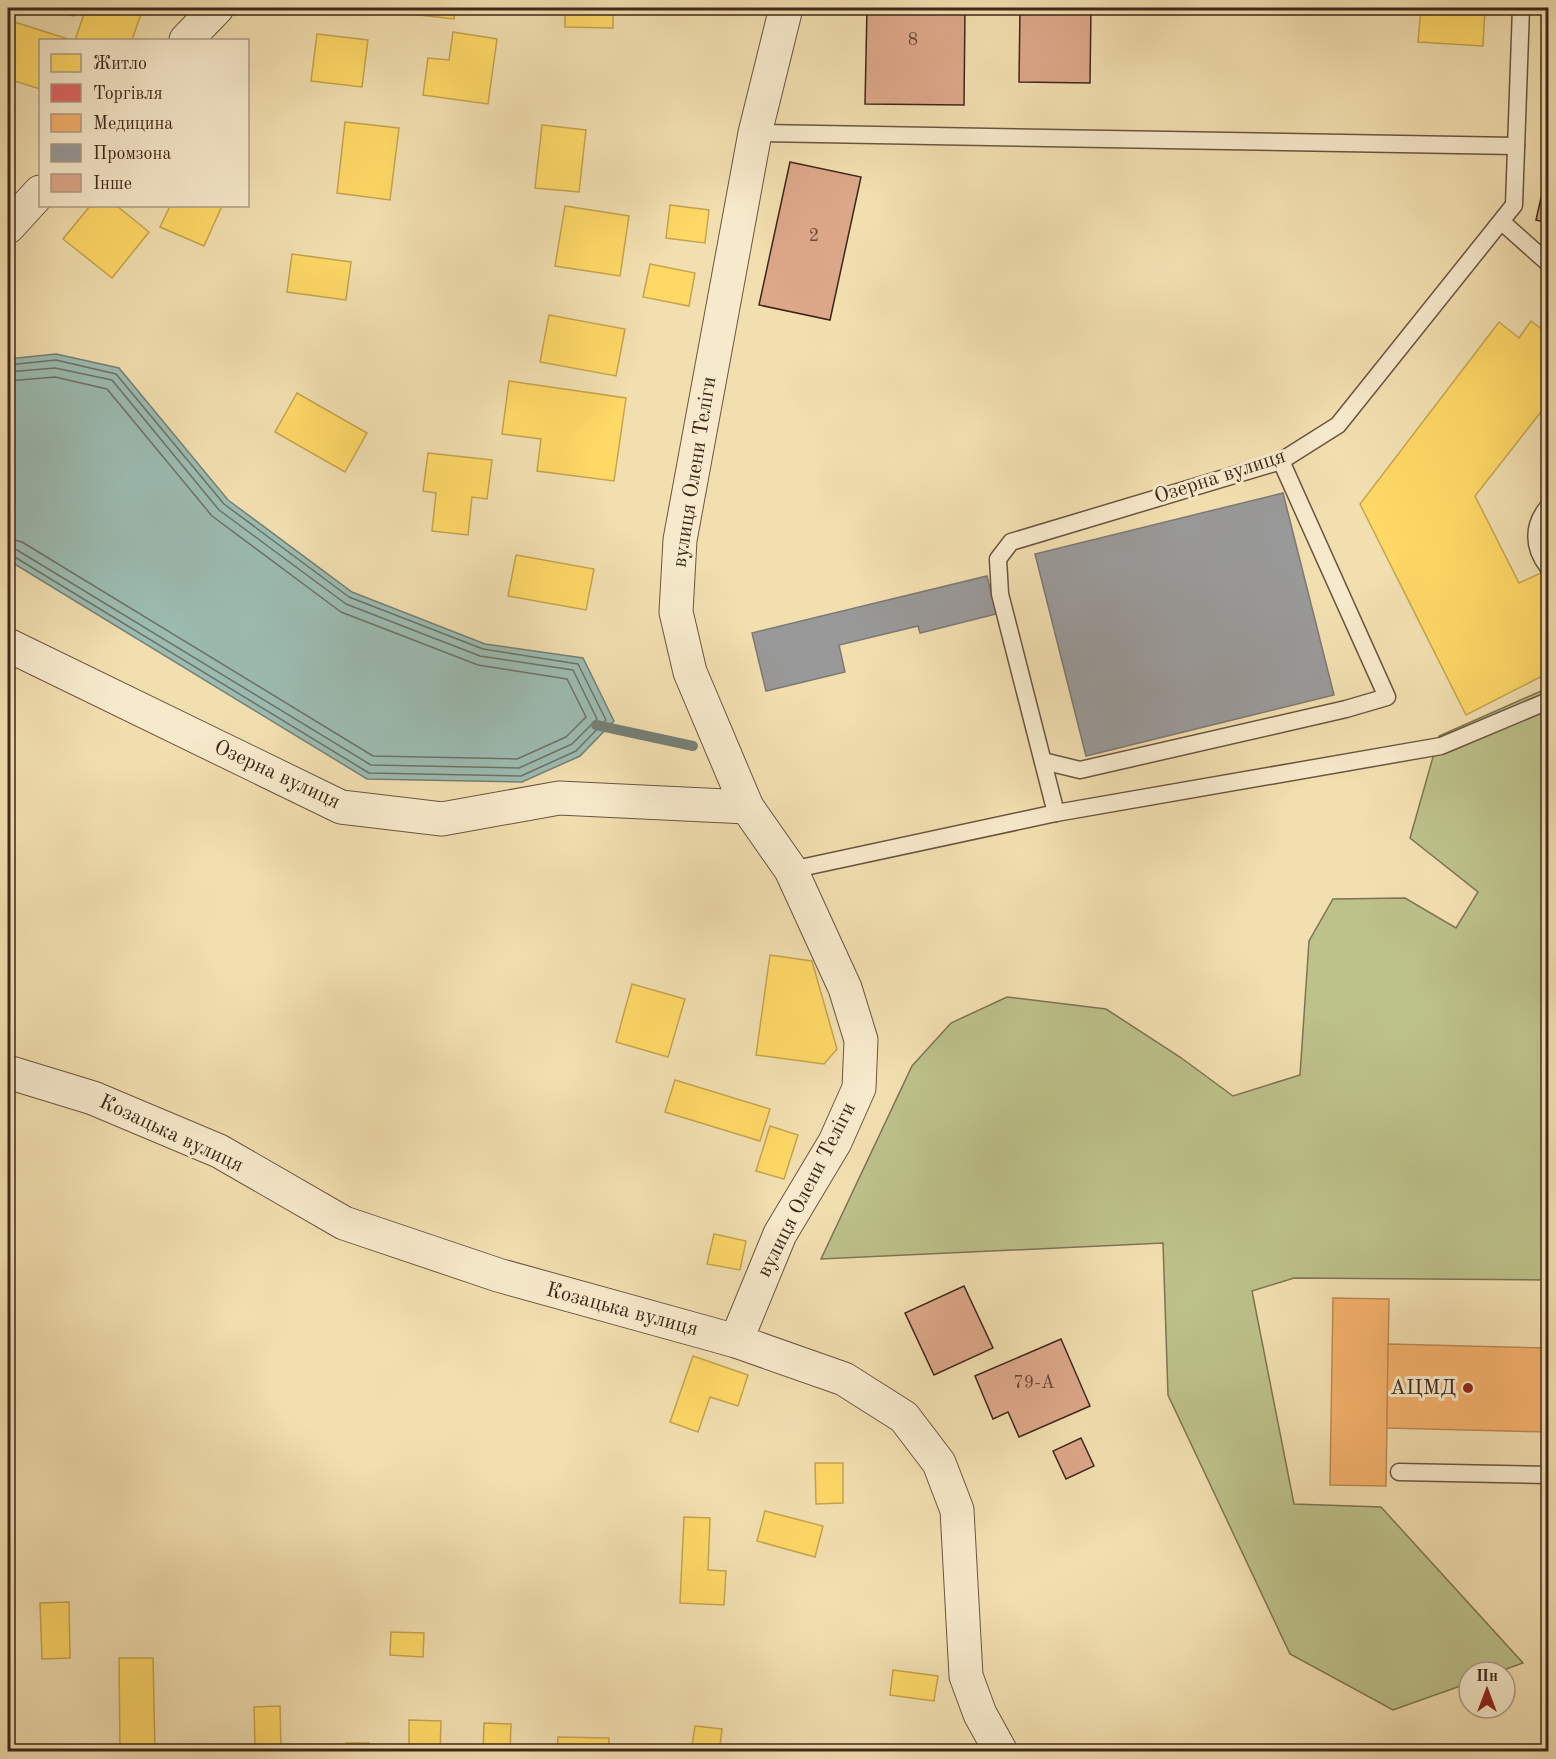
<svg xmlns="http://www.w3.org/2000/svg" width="1556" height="1759" viewBox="0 0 1556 1759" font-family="'Old Standard TT',serif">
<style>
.green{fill:#bdc18a;stroke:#7e7452;stroke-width:1.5}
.water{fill:#9cbcb2;stroke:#768075;stroke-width:1.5}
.homes{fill:#ffd966;stroke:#c5a44f;stroke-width:1.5}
.shops{fill:#e06666;stroke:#af534f;stroke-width:1.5}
.health{fill:#f6b26b;stroke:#bf8853;stroke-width:1.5}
.industry{fill:#999;stroke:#7e7773;stroke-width:1.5}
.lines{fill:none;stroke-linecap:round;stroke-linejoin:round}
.shore{stroke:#6d7266;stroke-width:1.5}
.stream{stroke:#768075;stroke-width:10}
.building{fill:#dda88a;stroke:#3e271a;stroke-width:1.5}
.lane-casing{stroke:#6b5540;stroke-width:19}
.street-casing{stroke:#6b5540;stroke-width:35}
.lane{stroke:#f7eacc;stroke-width:16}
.street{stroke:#f7eacc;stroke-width:33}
.poi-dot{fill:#8f2418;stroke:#f7eacc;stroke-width:2}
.labels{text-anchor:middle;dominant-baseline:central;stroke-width:6;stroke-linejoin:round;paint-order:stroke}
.number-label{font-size:18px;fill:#664736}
.street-label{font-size:21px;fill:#3e271a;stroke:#f7eacc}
.poi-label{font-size:21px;fill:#3e271a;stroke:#f7eacc;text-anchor:end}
</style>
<rect width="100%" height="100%" fill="#f2dfb0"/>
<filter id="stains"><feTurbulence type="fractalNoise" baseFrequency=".00333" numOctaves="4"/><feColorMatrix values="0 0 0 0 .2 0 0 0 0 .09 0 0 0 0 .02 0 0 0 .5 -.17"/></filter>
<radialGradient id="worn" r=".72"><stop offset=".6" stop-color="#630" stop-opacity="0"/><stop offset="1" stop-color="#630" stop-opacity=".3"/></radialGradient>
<polygon class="green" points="1548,688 1548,1280 1294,1278 1252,1291 1294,1504 1381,1507 1523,1663 1498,1672 1469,1672 1469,1683 1393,1710 1290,1654 1168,1395 1163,1243 821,1259 912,1066 951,1023 1007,997 1106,1009 1180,1057 1233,1096 1300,1075 1309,941 1333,899 1405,898 1456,928 1478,892 1410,838 1439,736"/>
<polygon class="water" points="56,354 119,368 228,500 352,592 485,644 583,658 614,721 580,756 522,782 367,779 8,560 8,359"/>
<g class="homes">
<polygon points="41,8 76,8 74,16"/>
<polygon points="86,8 143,8 132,40 75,40"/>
<polygon points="403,8 455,8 454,19 402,13"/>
<polygon points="565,8 613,8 613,28 565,27"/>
<polygon points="1421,8 1485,8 1483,46 1418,42"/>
<polygon points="8,20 68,39 40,40 40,89 8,79"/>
<polygon points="453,32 497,39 488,104 423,95 428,58 449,60"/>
<polygon points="317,34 368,40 362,87 311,81"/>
<polygon points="345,122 399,128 390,200 337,193"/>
<polygon points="542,125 586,130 579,192 535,188"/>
<polygon points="670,205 709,210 705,243 666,238"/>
<polygon points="90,206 117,206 149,232 112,278 63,239"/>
<polygon points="170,206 222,206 204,246 160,227"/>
<polygon points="565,206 629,216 620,276 555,266"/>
<polygon points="292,254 351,262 346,300 287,292"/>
<polygon points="650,264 695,273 689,306 643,297"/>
<polygon points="549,315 625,329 616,376 540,362"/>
<polygon points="1531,321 1548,334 1548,403 1475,496 1519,583 1543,572 1548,583 1548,673 1466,715 1360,504 1499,322 1519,338"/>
<polygon points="509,381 626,398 614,481 537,471 541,439 502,434"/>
<polygon points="297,393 367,433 345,472 275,432"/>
<polygon points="428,453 492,460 487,499 472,497 468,535 432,531 436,493 423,491"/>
<polygon points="516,555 594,569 586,610 508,596"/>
<polygon points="770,955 812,961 837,1049 824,1064 756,1055"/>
<polygon points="632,984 685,999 668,1057 616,1042"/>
<polygon points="675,1080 770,1109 760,1141 665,1112"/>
<polygon points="770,1126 798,1135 784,1179 756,1171"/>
<polygon points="714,1234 746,1241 740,1270 707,1264"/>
<polygon points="693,1356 748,1375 738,1406 710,1397 698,1432 670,1422"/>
<polygon points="815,1463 843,1463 843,1503 816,1504"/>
<polygon points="765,1511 823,1526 815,1557 757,1541"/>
<polygon points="684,1517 710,1518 708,1570 726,1571 724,1605 680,1603"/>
<polygon points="69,1602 70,1658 42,1659 40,1603"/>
<polygon points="391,1632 424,1633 423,1657 390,1655"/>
<polygon points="119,1658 153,1658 155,1752 120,1752"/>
<polygon points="893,1670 938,1676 934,1701 890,1695"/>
<rect x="8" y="1702" width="6" height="50"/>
<polygon points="280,1706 281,1752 225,1752 225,1747 255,1746 254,1707"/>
<polygon points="409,1720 441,1721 440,1752 409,1752"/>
<polygon points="484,1723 511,1724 510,1752 483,1752"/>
<polygon points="695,1726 722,1729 719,1752 691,1752"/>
<polygon points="558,1737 609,1738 609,1752 557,1752"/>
<rect x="346" y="1743" width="23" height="9"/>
</g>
<polygon class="shops" points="852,1747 899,1751 899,1752 852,1752"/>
<g class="health">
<polygon points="1333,1298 1389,1299 1386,1486 1330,1485"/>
<polygon points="1388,1344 1548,1348 1548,1432 1387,1428"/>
</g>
<g class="industry">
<polygon points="1283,493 1334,695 1086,756 1035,554"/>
<polygon points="987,576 996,614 920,633 918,626 839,645 845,672 766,691 752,633"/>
</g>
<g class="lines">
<g class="shore">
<polyline points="8,365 56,360 116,374 224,504 349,597 483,649 578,664 606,720 576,751 521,776 369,773 13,556 8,555"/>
<polyline points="8,372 55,368 112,380 219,510 346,604 480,656 573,670 597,719 572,744 519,768 371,765 17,550 8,547"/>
<polyline points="8,381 55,377 107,389 212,516 341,612 478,665 567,679 586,717 566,737 517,759 373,756 22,542 8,538"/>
</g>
<polyline class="stream" points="596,725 693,746"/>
</g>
<g class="building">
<polygon points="867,8 965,8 964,105 865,104"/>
<polygon points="1020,8 1091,8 1090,83 1019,82"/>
<polygon points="790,162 861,177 830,320 759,305"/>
<polygon points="1548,167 1548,223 1536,220"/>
<polygon points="964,1286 993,1348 934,1375 905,1313"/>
<polygon points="1061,1339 1090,1406 1019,1437 1008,1412 993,1419 975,1376"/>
<polygon points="1081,1438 1094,1466 1066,1479 1053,1451"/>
</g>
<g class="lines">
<defs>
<g id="lane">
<polyline points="755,133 1516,146"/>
<polyline points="1502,222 1548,263"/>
<path d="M1548,507C1532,526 1533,548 1548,567"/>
<polyline points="1043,761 1080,770 1346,709 1387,697 1281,461"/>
<polyline points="1056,813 1000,594 998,559 1011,542 1281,461 1338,425 1514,205 1521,8"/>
<polyline points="791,870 1056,813 1441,746 1548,701"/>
<polyline points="1399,1472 1548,1475"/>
</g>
<g id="street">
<polyline points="186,40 217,8"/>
<polyline points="8,227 40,192"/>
<polyline points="8,645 341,807 442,819 559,798 747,807"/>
<polyline points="8,1072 93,1098 219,1151 344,1223 498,1275 736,1341 844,1379 904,1417 939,1463 957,1510 966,1676 980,1714 1001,1752"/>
<polyline points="736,1341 780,1234 835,1142 859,1088 861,1040 845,988 791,870 747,807 690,672 676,612 680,540 755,133 786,8"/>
</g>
</defs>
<use href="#lane" class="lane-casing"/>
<use href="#street" class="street-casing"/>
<use href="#lane" class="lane"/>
<use href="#street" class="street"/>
</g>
<circle class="poi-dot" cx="1468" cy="1388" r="6"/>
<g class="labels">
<g class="number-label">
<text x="913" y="40">8</text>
<text x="814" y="236">2</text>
<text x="1034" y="1383">79-А</text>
</g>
<g class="street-label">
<text transform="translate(695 472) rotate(-81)">вулиця Олени Теліги</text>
<text transform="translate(1220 477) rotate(-18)">Озерна вулиця</text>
<text transform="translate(277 775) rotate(25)">Озерна вулиця</text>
<text transform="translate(171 1134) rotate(25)">Козацька вулиця</text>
<text transform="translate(807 1190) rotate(-63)">вулиця Олени Теліги</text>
<text transform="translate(622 1310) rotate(15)">Козацька вулиця</text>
</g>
<g class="poi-label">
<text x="1456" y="1388">АЦМД</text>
</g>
</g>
<rect width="1556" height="1759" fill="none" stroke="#f2dfb0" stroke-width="30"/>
<rect x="9" y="9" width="1538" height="1741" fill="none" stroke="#3e271a" stroke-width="3"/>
<rect x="15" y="15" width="1526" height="1729" fill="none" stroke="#3e271a" stroke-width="1.5"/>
<rect x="39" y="39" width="210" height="168" fill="#f7eacc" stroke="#ad9c85" stroke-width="1.5"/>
<rect x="51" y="54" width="30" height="18" fill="#ffd966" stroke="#ad9c85" stroke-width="1.5"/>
<text x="93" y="69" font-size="18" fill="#3e271a">Житло</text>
<rect x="51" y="84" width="30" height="18" fill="#e06666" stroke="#ad9c85" stroke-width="1.5"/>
<text x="93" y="99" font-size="18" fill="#3e271a">Торгівля</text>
<rect x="51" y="114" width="30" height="18" fill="#f6b26b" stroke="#ad9c85" stroke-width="1.5"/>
<text x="93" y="129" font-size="18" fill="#3e271a">Медицина</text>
<rect x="51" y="144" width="30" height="18" fill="#999999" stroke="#ad9c85" stroke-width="1.5"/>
<text x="93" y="159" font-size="18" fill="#3e271a">Промзона</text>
<rect x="51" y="174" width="30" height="18" fill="#dda88a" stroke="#ad9c85" stroke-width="1.5"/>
<text x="93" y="189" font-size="18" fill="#3e271a">Інше</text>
<g transform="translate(1487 1690)"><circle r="28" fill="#f7eacc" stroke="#ad9c85" stroke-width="1.5"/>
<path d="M0-4.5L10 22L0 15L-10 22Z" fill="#8f2418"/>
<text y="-9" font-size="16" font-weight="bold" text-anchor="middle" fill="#3e271a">Пн</text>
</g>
<rect width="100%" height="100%" filter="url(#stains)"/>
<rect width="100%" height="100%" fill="url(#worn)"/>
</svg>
